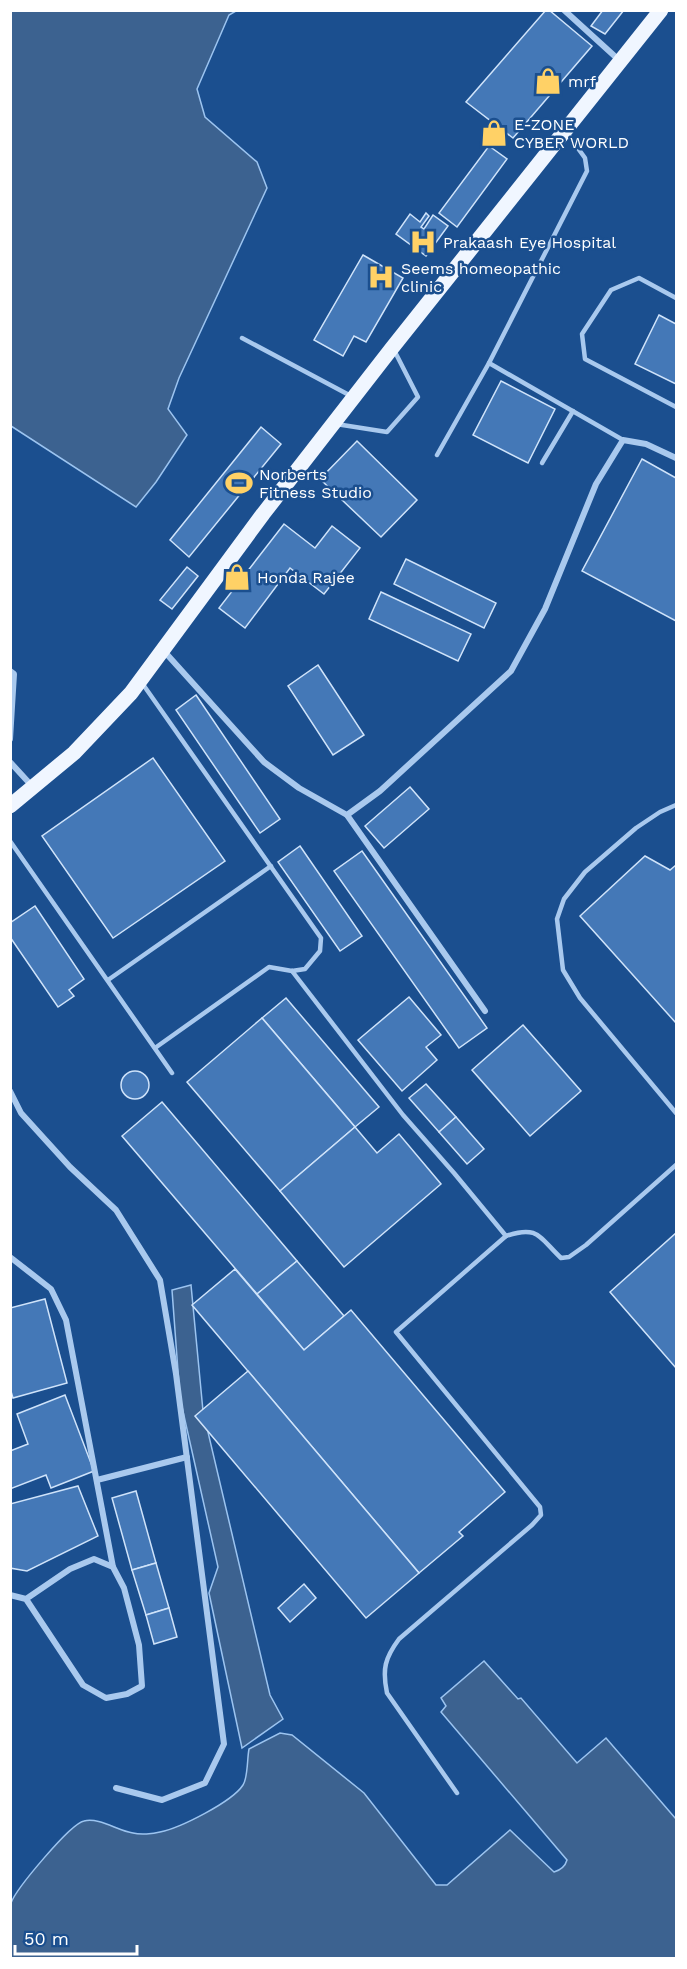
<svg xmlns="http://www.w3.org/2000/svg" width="687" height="1969" viewBox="0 0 687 1969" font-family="'Work Sans',sans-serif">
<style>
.water{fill:#3c6290;stroke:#9cc4f0;stroke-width:1.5}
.building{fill:#4478b7;stroke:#cfe3fa;stroke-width:1.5}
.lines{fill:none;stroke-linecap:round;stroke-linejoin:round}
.lane{stroke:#a9c9ee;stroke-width:4.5}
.street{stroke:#a9c9ee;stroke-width:6}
.primary{stroke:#f0f6ff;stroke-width:15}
.labels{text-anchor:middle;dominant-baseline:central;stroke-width:5;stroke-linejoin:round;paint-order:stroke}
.poi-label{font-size:16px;fill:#fff;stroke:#1b4f8f;text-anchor:start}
</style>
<rect width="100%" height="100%" fill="#1b4f8f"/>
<g class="water">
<polygon points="10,11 236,11 229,15 197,89 205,117 257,162 267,188 179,378 168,409 187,435 156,482 136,507 11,426"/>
<polygon points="191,1285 203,1411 270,1695 283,1719 242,1748 209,1593 218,1567 180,1398 172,1290"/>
<path d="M484,1661L518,1699L521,1698L577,1763L606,1738L676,1819V1958H11C10,1948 8,1911 11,1903C16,1889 70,1824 84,1821C99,1817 118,1831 133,1833C140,1835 153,1834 160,1832C180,1828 232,1802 243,1785C248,1778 247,1759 249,1749L280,1733L292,1735L364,1793L436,1885H447L510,1830L554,1872C561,1870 565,1867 567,1860L441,1712L446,1706L441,1698Z"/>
</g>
<g class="building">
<polygon points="546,10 549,10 592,46 513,138 466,102"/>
<polygon points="603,10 624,10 605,34 591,26"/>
<polygon points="489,146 507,159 457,227 439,213"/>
<polygon points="426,213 429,216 421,227 424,229 433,215 448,226 426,256 396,234 410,214 420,222"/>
<polygon points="363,255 403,278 366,342 354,336 343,356 314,340"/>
<polygon points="659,315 676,324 676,384 635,364"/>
<polygon points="501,381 555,409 528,463 473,435"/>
<polygon points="261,427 281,444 189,557 170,540"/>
<polygon points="357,441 417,500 381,537 320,479"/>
<polygon points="642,459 676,478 676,621 582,571"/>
<polygon points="284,524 315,548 332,526 360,548 324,594 290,568 245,628 219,608"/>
<polygon points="406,559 496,603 484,628 394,584"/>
<polygon points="187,567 198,576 172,609 160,600"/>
<polygon points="381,592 471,634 458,661 369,619"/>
<polygon points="318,665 364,735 333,755 288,686"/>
<polygon points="196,695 280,819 260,833 176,710"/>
<polygon points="153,758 225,861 113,938 42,836"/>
<polygon points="410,787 429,809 384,848 365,826"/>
<polygon points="300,846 362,936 340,951 278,862"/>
<polygon points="362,851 487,1028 459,1048 334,871"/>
<polygon points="645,856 670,870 676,865 676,1023 580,916"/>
<polygon points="35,906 84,979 69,990 74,996 58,1007 10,937 10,923"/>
<polygon points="409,997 441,1035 426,1047 437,1060 402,1091 358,1040"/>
<polygon points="286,998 379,1107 355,1127 262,1018"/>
<polygon points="262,1018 355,1127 280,1191 187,1082"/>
<polygon points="523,1025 581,1091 530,1136 472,1070"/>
<circle cx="135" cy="1085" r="14"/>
<polygon points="426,1084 456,1117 439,1132 409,1098"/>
<polygon points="162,1102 297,1261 257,1294 122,1136"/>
<polygon points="456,1117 484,1149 467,1164 439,1132"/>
<polygon points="355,1127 377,1153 399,1134 441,1184 344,1267 280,1191"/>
<polygon points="676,1233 676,1368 610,1292"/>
<polygon points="297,1261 344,1316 304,1350 257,1294"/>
<polygon points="235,1269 304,1350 351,1310 505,1492 459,1532 463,1536 419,1573 192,1305"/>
<polygon points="45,1299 67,1383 13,1398 10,1388 10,1308"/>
<polygon points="248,1371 419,1573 366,1618 195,1416"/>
<polygon points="65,1395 94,1471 51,1488 46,1475 10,1489 10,1451 28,1444 17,1414"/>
<polygon points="78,1486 98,1536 27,1571 10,1568 10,1504"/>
<polygon points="136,1491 156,1563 132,1570 112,1498"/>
<polygon points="156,1563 169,1608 146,1615 132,1570"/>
<polygon points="304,1584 316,1598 290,1622 278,1608"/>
<polygon points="169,1608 177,1637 154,1644 146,1615"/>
</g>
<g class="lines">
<g class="lane">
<polyline points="676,298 639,278 611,290 582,334 585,359 676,407"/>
<polyline points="242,338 351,396"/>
<polyline points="489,363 623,440"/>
<polyline points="336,424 387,432 418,397 394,350"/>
<polyline points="437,455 489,363 587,171 585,158 567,133"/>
<polyline points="542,463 573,411"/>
<polyline points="142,683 321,938 320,951 305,969 292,971 269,967 155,1048"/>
<polyline points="676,805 660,812 636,828 585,872 564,899 557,919 563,970 580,998 676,1113"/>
<polyline points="10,841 172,1073"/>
<path d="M292,971L403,1115L454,1173L506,1236L396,1332L540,1507L541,1515L532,1525L399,1639C385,1658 382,1669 387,1693L457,1793"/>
<polyline points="108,980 271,866"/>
<path d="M506,1236C538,1225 539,1237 561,1258L569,1257L586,1245L676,1165"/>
</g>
<g class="street">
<polyline points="564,10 620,61"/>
<polyline points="163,650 264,762 299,788 347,815 380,791 511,671 545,609 596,484 623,440 646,444 676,458"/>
<polyline points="10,671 14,674 10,739"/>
<polyline points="10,762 32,786"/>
<polyline points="347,815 485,1011"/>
<polyline points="10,1091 21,1113 70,1167 116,1210 160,1280 176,1374 224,1744 205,1783 162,1800 116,1788"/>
<polyline points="10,1257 51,1289 66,1320 113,1567"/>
<polyline points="97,1480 187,1457"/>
<polyline points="10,1595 26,1599 83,1685 106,1698 127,1694 142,1686 139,1645 124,1588 113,1567 94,1559 70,1569 26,1599"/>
</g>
<polyline class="primary" points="10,806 74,753 131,693 263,514 392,348 661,10"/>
</g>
<defs>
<symbol id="shop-bare" viewBox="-9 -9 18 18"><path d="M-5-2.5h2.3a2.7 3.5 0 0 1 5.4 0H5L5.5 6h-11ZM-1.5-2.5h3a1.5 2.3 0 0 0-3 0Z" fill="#ffd166" stroke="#1b4f8f" stroke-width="2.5" paint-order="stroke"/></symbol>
<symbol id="hospital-bare" viewBox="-9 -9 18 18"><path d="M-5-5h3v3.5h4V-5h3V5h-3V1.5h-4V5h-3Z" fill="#ffd166" stroke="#1b4f8f" stroke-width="2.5" paint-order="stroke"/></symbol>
<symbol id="stadium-bare" viewBox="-9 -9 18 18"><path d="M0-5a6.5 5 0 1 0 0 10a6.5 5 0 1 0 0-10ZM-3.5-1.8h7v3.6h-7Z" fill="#ffd166" stroke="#1b4f8f" stroke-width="2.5" paint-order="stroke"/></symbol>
</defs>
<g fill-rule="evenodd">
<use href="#shop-bare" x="529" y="62" width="38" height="38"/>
<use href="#shop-bare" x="475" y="114" width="38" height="38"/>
<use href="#hospital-bare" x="404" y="223" width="38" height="38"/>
<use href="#hospital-bare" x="362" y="258" width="38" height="38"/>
<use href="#stadium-bare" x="220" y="464" width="38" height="38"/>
<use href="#shop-bare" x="218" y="558" width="38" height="38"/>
</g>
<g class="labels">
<g class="poi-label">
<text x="568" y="81">mrf</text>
<text x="514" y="124">E-ZONE<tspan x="514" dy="18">CYBER WORLD</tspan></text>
<text x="443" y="242">Prakaash Eye Hospital</text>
<text x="401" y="268">Seems homeopathic<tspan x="401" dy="18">clinic</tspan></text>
<text x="259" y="474">Norberts<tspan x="259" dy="18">Fitness Studio</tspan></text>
<text x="257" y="577">Honda Rajee</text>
</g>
</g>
<rect width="687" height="1969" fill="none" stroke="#ffffff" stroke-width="24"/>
<path d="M15 1945v9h122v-9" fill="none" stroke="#ffffff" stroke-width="3"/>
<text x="24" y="1945" font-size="18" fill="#ffffff" stroke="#1b4f8f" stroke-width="4.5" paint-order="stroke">50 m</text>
</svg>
